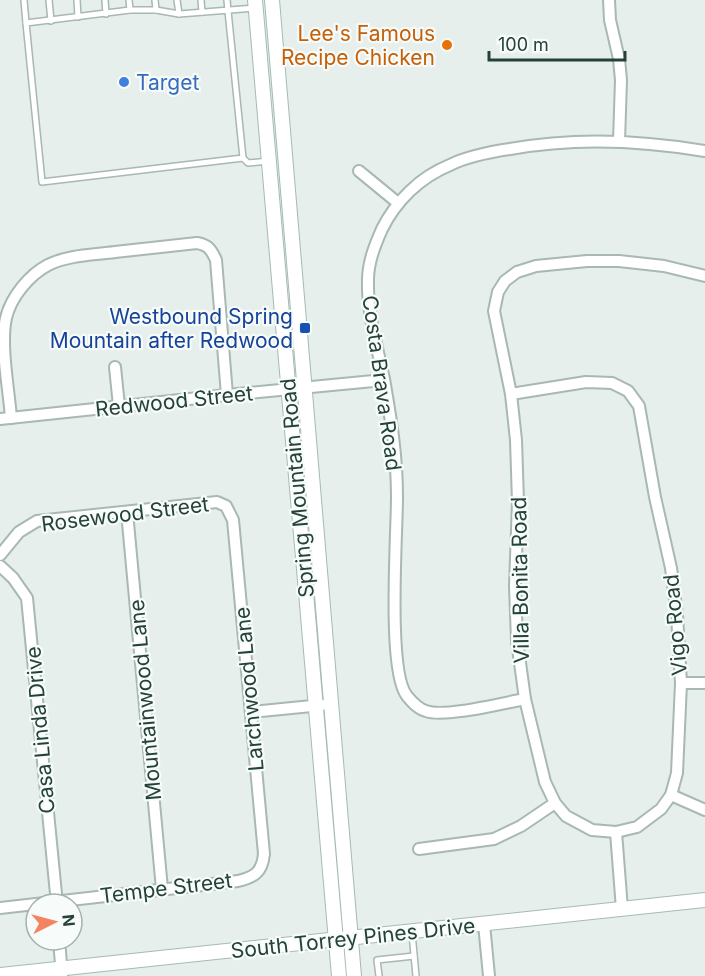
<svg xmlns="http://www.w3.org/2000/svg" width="705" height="976" viewBox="0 0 705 976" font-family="Inter,sans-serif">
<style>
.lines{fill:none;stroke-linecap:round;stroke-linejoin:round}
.service-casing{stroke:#a8b8b2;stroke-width:8}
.minor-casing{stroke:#a8b8b2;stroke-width:14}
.secondary-casing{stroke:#a4bbb3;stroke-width:16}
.service{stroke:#fff;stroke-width:5}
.minor{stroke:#fff;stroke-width:10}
.secondary{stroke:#fff;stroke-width:14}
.food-dot{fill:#e8710a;stroke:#f7fbf9;stroke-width:2}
.shop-dot{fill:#3f7fe0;stroke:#f7fbf9;stroke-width:2}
.transit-dot{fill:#1a4fb4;stroke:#f7fbf9;stroke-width:2}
.labels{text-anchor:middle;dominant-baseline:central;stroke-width:4.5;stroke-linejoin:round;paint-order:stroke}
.food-label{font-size:21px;fill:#c56008;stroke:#f7fbf9;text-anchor:end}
.shop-label{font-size:21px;fill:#366cbe;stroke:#f7fbf9;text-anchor:start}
.transit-label{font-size:21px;fill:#164399;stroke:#f7fbf9;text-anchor:end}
.street-label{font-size:21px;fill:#24423a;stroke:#f7fbf9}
</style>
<rect width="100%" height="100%" fill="#e6efeb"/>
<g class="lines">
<defs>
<g id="service">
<polyline points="24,0 26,23"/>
<polyline points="49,0 51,21"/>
<polyline points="77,0 78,17"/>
<polyline points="105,0 106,14"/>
<polyline points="129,0 130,10"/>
<polyline points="155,0 156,10"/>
<polyline points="177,0 179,14"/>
<polyline points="201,0 202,12"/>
<polyline points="227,0 228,11 243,158 42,182 26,23 130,10 156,10 179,14 255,8"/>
<polyline points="243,158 248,163 268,161"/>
<polyline points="412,933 416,976"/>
<polyline points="379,976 377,960 414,956"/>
</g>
<g id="minor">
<polyline points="609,0 610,20 619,59 621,80 619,141"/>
<polyline points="359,171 398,203"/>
<polyline points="115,367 119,406"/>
<polyline points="511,394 586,382 612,383 628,391 639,406 655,497 671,568 677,615 681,683 677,773 671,795 661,809 637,827 616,832 592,830 566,816 555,803 545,782 525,699 517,641 515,586 518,502 516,440 511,394 494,311 498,292 505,281 517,272 536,266 587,261 619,261 664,266 705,276"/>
<path d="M11,418C9,390 0,345 6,318C11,297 29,275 48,265C68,255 93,255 115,252C142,249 170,246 197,243C208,245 211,249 216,260L227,395"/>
<polyline points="0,419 227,395 384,380"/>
<polyline points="127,512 162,889"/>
<path d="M0,555L19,532L37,521L217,502L226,506L233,520L264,854C262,873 254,877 238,881L0,908"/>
<polyline points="0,566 13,578 27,598 57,904"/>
<polyline points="681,683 705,683"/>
<path d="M525,699C503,703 444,718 426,711C418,709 412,702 407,696C387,672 397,534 397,497C397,456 391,419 384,379C377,346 367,313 368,280C368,262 375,245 382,229C396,201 420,177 450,165C468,156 490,152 510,149C575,137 640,140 705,151"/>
<polyline points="251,712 322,705"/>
<polyline points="671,795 705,810"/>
<polyline points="616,832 622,909"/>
<polyline points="419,849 494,839 521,826 555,803"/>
<polyline points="484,924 489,976"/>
<polyline points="59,940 62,976"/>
</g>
<g id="secondary">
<polyline points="255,0 339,976"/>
<polyline points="272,0 354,976"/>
<polyline points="0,975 705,900"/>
</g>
</defs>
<use href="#service" class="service-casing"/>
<use href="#minor" class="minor-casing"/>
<use href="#secondary" class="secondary-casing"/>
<use href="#service" class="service"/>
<use href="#minor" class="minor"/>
<use href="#secondary" class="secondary"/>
</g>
<circle class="food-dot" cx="447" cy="45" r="6"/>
<circle class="shop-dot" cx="124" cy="82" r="6"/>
<rect class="transit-dot" x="299" y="322" width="12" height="12" rx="3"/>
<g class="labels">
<g class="food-label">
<text x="435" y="33">Lee's Famous<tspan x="435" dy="24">Recipe Chicken</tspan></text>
</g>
<g class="shop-label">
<text x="136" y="82">Target</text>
</g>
<g class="transit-label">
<text x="293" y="316">Westbound Spring<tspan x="293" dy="24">Mountain after Redwood</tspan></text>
</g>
<g class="street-label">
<text transform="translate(382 383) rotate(82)">Costa Brava Road</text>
<text transform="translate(174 401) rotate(-6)">Redwood Street</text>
<text transform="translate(297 488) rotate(-95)">Spring Mountain Road</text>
<text transform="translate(125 514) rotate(-7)">Rosewood Street</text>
<text transform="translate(520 580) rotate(-91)">Villa Bonita Road</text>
<text transform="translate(675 625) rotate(-95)">Vigo Road</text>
<text transform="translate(249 689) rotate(-95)">Larchwood Lane</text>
<text transform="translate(145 700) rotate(-95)">Mountainwood Lane</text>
<text transform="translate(40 730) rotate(-95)">Casa Linda Drive</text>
<text transform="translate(166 888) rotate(-7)">Tempe Street</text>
<text transform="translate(353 938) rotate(-6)">South Torrey Pines Drive</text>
</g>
</g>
<g transform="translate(54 922) rotate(84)"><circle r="28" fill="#f7fbf9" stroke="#a3b1ad" stroke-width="1.5"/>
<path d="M0-4.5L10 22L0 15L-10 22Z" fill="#f4845f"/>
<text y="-9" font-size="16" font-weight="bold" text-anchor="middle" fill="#24423a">N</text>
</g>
<path d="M489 51v9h136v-9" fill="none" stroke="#24423a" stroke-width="3"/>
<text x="498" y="51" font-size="18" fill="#24423a" stroke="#f7fbf9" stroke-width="4.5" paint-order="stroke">100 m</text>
</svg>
